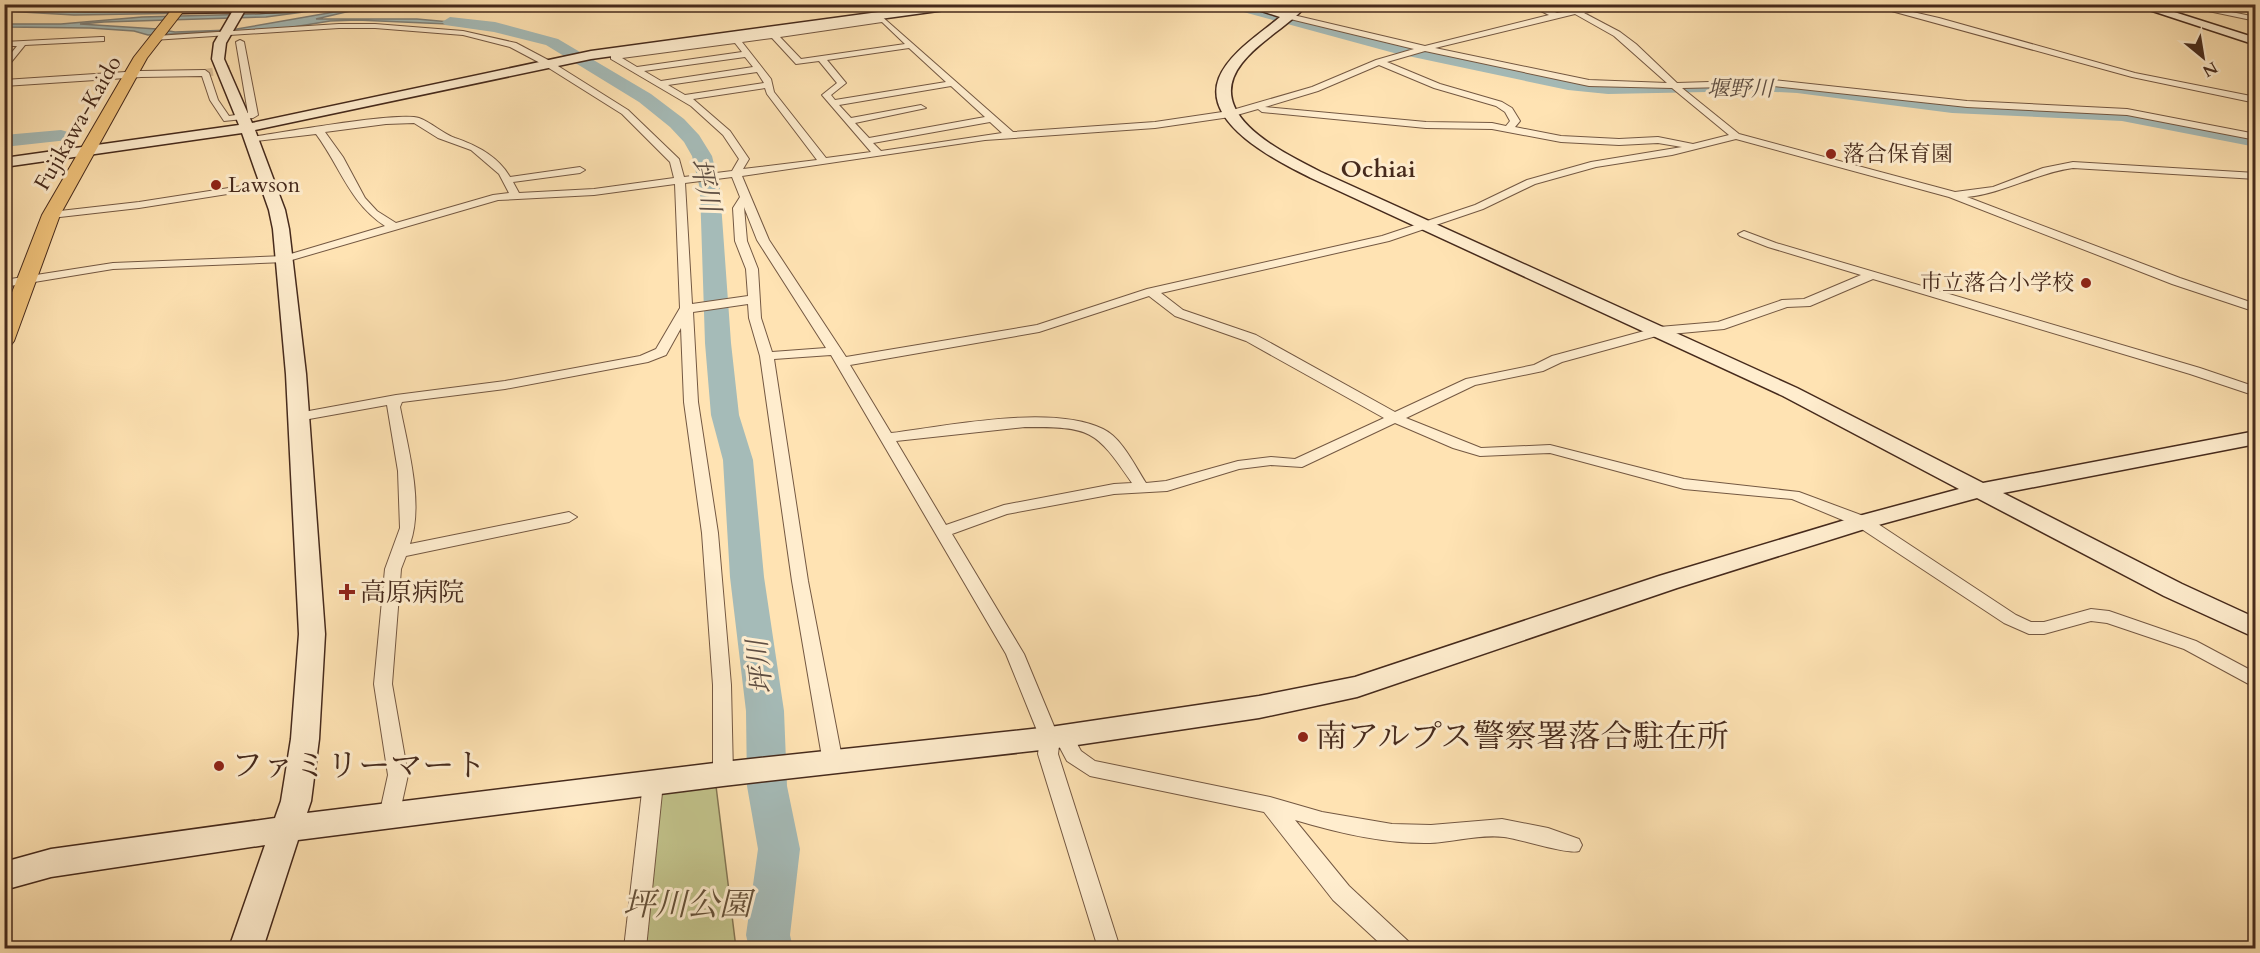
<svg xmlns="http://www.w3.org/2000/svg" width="2260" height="953" viewBox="0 0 2260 953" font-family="Cardo,'Noto Serif JP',serif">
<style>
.green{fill:#c2c38b;stroke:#847654;stroke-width:1.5}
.water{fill:#a5bbb8;stroke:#7f817a;stroke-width:1.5}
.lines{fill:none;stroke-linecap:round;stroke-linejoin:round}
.river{fill:#a5bbb8;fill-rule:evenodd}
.street-tunnel{stroke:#dabe95;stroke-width:8;stroke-dasharray:8 4;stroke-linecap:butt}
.street-casing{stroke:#745842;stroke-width:2}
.secondary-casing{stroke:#462a1c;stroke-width:3}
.primary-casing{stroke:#462a1c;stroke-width:2}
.street{fill:#ffedce;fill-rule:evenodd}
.secondary{fill:#ffedce;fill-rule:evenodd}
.primary{fill:#f0c27a;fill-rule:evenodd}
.poi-dot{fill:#8f2418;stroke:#ffedce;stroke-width:2}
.labels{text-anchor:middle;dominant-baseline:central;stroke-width:6;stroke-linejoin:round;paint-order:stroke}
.far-water-label{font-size:22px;font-style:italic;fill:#5e4e43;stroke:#ffedce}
.far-street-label{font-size:22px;fill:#462a1c;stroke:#ffedce}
.far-poi-label{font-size:22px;fill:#462a1c;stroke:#ffedce;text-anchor:start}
.far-quarter-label{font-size:24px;font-weight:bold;fill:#462a1c;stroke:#ffedce}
.poi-label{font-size:26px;fill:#462a1c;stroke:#ffedce;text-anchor:start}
.water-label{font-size:27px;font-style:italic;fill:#5e4e43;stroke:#ffedce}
.near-poi-label{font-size:32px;fill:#462a1c;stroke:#ffedce;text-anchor:start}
.near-park-label{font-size:32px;font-style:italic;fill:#655038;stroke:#ffedce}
</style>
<rect width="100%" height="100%" fill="#ffe3b3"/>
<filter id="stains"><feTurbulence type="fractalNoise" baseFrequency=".00333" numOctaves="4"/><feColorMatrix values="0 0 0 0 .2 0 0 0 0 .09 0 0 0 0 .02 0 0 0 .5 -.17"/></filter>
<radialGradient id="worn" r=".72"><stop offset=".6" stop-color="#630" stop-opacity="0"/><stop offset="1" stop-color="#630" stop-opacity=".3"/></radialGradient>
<polygon class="green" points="716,786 736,948 640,948 656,793"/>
<g class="water">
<polygon points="335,4 356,5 266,17 104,22 80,24 157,29 175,32 231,30 380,4 316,19 417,19 494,26 357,20 330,21 281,29 148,35 134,31 90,28 5,27 5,24 61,24 142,17 260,14"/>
<polygon points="4,7 85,12 260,12 74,15 5,11"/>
</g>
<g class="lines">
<g class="river">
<polygon points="1223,4 1249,4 1396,44 1568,80 1608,84 1755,81 1797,83 1952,103 2122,109 2256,135 2256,147 2122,121 1952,113 1797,93 1755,91 1608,94 1568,90 1394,53 1225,7"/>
<polygon points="450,17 495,22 558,39 651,94 684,119 699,135 712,156 720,189 731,343 739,415 753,460 764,577 784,711 787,786 800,849 790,935 793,948 749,948 746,935 758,849 747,786 746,711 730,577 723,460 711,415 705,343 700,189 692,156 684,142 670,127 639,102 546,45 494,32 445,25 442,22"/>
<polygon points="61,130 68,132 71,136 68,140 4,147 4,135"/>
</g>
<polyline class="street-tunnel" points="205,73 230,69"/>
<defs>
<g id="street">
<polygon points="51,4 116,4 91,9"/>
<path d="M1527,4H1538L1557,13L1608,4H1628L1584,13L1620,32L1636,44L1677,83L1774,80L1967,101L2127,109L2256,134V140L2127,115L1967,107L1774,86L1682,88L1739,134L1955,192L1993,187L2043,168L2073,162L2256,173V179L2073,168C2036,173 2005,193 1967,197L2180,278L2256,304V312L2172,284L1949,197L1736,139L1672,155L1596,167L1535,184L1483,209L1389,241L1161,293L1183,310L1256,335L1395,412L1466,379L1534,365L1552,356L1659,327L1718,322L1782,300L1804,299L1861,275L1768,247L1740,236L1738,234L1744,231L1776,243L2200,368L2256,387V396L2190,374L1873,279L1810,306L1787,307L1724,329L1660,335L1562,362L1543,371L1475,385L1406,418L1481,448L1550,445L1684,479L1799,492L1869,518L2016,615L2031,622H2044L2091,609L2109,611L2196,641L2256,673V688L2184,649L2107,623L2091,621L2044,634H2029L2004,623L1857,526L1792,499L1684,489L1550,453L1480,456L1453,448L1395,423L1302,467L1271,465L1239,469L1167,491L1114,494L1007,514L952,534L1024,654L1056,731L1063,729L1070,731L1081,751L1095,761L1270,797L1322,812L1392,824L1431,825L1502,819L1548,828L1579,839L1582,845L1579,851C1568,855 1521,839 1504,837C1480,834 1454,842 1430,843C1385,844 1338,833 1295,820L1349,886L1408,941L1411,948H1385L1333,900L1264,812L1090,776L1067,761L1059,746L1058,754L1120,948H1098L1038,754L1040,738L1006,654L831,355L774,359L808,581L843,763L840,768L833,771L826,768L823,763L792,581L760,356L749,318L748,304L693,312L698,402L718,533L731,685L733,774L730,780L723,782L716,780L713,774V685L702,533L684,402L681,328L666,355L648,362L505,389L402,402L400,407C408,448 424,504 410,544L569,512L577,517L569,522L406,556L401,569L392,684L408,775L399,816L396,822L389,824L382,822L379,816L388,775L374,684L385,569L400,528L398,471L387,405L298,421L291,417L298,413L396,395L505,381L640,356L656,349L680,308L675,184L594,195L498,200L285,262L113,269L4,287V280L113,263L284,256L385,226C349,202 341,168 316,134L248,142V138L251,137C279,133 400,111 419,118C432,123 442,133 455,138C476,145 498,156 510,177L580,167L585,170L580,173L513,182L519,193L594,189L674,178L670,162L622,114L544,65L510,47L463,35L375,28H339L153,40V36H156L339,24H375L463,31L516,43L550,61L628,110L679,159L684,177L732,171L739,159L723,135L691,106L611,59V55L768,33L766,31L770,29L776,32L877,18L875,16L879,14L1013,132L1155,122L1229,111L1312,87L1376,60L1414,49L1286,18V14H1289L1425,46L1549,15ZM1575,14L1614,36L1667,83L1589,80L1435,48ZM882,22L905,44L801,59L780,37ZM772,38L796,64L819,61L837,83L822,95L871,152L826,158L774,92L771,79L742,42ZM735,43L742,52L637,67L622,58ZM909,48L946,82L835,100L831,95L846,83L827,60ZM1425,51L1589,86L1672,88L1729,135L1693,144L1658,137L1619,139L1561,136L1515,127L1520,121L1512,108L1502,102L1440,84L1387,62ZM745,57L753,67L661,81L644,71ZM1379,65L1434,88L1496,106L1505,112L1510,121L1506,126L1492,123L1426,122L1265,107L1318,91ZM757,72L764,83L685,95L668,85ZM951,86L985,117L869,138L855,123L926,108L921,105L851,118L839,105ZM765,88L767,94L817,160L743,169L749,159L730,131L693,99ZM1258,109L1262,112L1426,128L1492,129L1561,142L1619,145L1658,143L1682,147L1591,162L1527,180L1475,205L1382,236L1147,289L1037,325L846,357L769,240L742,176L985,140L1155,128L1230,117ZM990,122L1002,133L881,151L873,143ZM414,123L438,138L471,150L499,174L509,193L493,195L396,223L377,211L365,198L343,157L325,132L386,124ZM732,177L740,197L733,208L735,241L746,269L748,296L692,304L685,183ZM744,207L757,240L826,348L772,352L761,318L758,269L747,241ZM1149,296L1175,316L1246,341L1384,418L1295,459L1271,457L1238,461L1166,481L1146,483C1135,466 1122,438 1103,429C1051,404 948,426 891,433L850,365L1039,332ZM1025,427C1091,427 1095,429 1132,483L1114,484L1004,505L946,525L896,441Z"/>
<polygon points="1866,4 1878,4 1939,18 2135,73 2256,97 2256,103 2132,77"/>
<polygon points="2175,4 2192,4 2256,17 2256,21"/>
<polygon points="101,37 104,37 104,41 25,45 4,71 4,62 17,46 4,46 4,42"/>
<polygon points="240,40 244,42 258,115 253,118 224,121 210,100 202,76 141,77 4,86 4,80 141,71 205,70 209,73 218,100 229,116 248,113 236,42"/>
<polygon points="268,182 272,183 272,187 139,208 51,218 46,215 51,212 139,202"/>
<polygon points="653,775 660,777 663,783 646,948 624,948 643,783 646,777"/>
</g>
<g id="secondary">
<path d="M237,4H327C313,14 263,12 244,12L226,43L224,59L252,123L591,51L938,4H972L967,7L591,59L255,130L285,210L289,229L306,374L325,634L319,739L311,801L307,813L723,762L1050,727L1259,696L1355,677L1659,576L1855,517L1959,489L1783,396L1311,178C1279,162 1201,124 1219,78C1229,53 1260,34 1280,17L1240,4H1260L1287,12L1296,4H1308C1289,26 1260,40 1242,63C1201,115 1284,153 1321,172L1797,388L1983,483L2256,431V444L2003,493L2182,584L2256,618V638L2164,596L1977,498L1871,527L1677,588L1357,697L1259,718L1050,749L723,786L298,840L263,948H229L265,845L51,877L4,890V862L51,849L275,818L281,801L291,739L299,634L286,374L273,229L269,210L242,133L4,167V158L239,125L212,59L214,43L232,12L178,13L172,10L178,7Z"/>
<polygon points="2131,4 2149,4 2256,38 2256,45"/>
</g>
<polygon id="primary" points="176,4 189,4 147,58 60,215 14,341 11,345 4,347 4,313 42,215 134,57"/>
</defs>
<use href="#street" class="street-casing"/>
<use href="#secondary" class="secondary-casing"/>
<use href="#primary" class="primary-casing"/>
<use href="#street" class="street"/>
<use href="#secondary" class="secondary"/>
<use href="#primary" class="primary"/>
</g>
<g class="poi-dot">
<circle cx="1831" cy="154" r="6"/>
<circle cx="216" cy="185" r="6"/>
<circle cx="2086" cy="283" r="6"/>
<path d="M344 583h6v6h6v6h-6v6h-6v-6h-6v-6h6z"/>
<circle cx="1303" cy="737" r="6"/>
<circle cx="219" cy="766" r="6"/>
</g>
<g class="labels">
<g class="far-water-label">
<text x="1740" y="89">堰野川</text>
</g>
<g class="far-street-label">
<text transform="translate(78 123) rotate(-60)">Fujikawa-Kaido</text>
</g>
<g class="far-poi-label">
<text x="1843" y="154">落合保育園</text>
<text x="228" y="185">Lawson</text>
<text x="2074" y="283" text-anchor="end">市立落合小学校</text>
</g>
<g class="far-quarter-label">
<text x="1378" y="169">Ochiai</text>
</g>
<g class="poi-label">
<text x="360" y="592">高原病院</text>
</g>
<g class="water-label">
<text transform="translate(705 185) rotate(78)">坪川</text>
<text transform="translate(760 667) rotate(-96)">坪川</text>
</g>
<g class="near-poi-label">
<text x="1315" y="737">南アルプス警察署落合駐在所</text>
<text x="231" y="766">ファミリーマート</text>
</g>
<g class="near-park-label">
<text x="687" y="905">坪川公園</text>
</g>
</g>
<rect width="2260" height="953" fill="none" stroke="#ffe3b3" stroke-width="24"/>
<rect x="6" y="6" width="2248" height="941" fill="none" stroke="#462a1c" stroke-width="3"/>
<rect x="12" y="12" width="2236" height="929" fill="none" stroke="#462a1c" stroke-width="1.5"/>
<g transform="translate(2203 57) rotate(150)" stroke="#ffedce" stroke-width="4.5" paint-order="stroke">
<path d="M0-4.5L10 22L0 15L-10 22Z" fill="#462a1c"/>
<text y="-9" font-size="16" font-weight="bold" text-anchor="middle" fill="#462a1c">N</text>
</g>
<rect width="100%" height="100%" filter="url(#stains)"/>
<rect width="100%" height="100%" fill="url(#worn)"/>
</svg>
